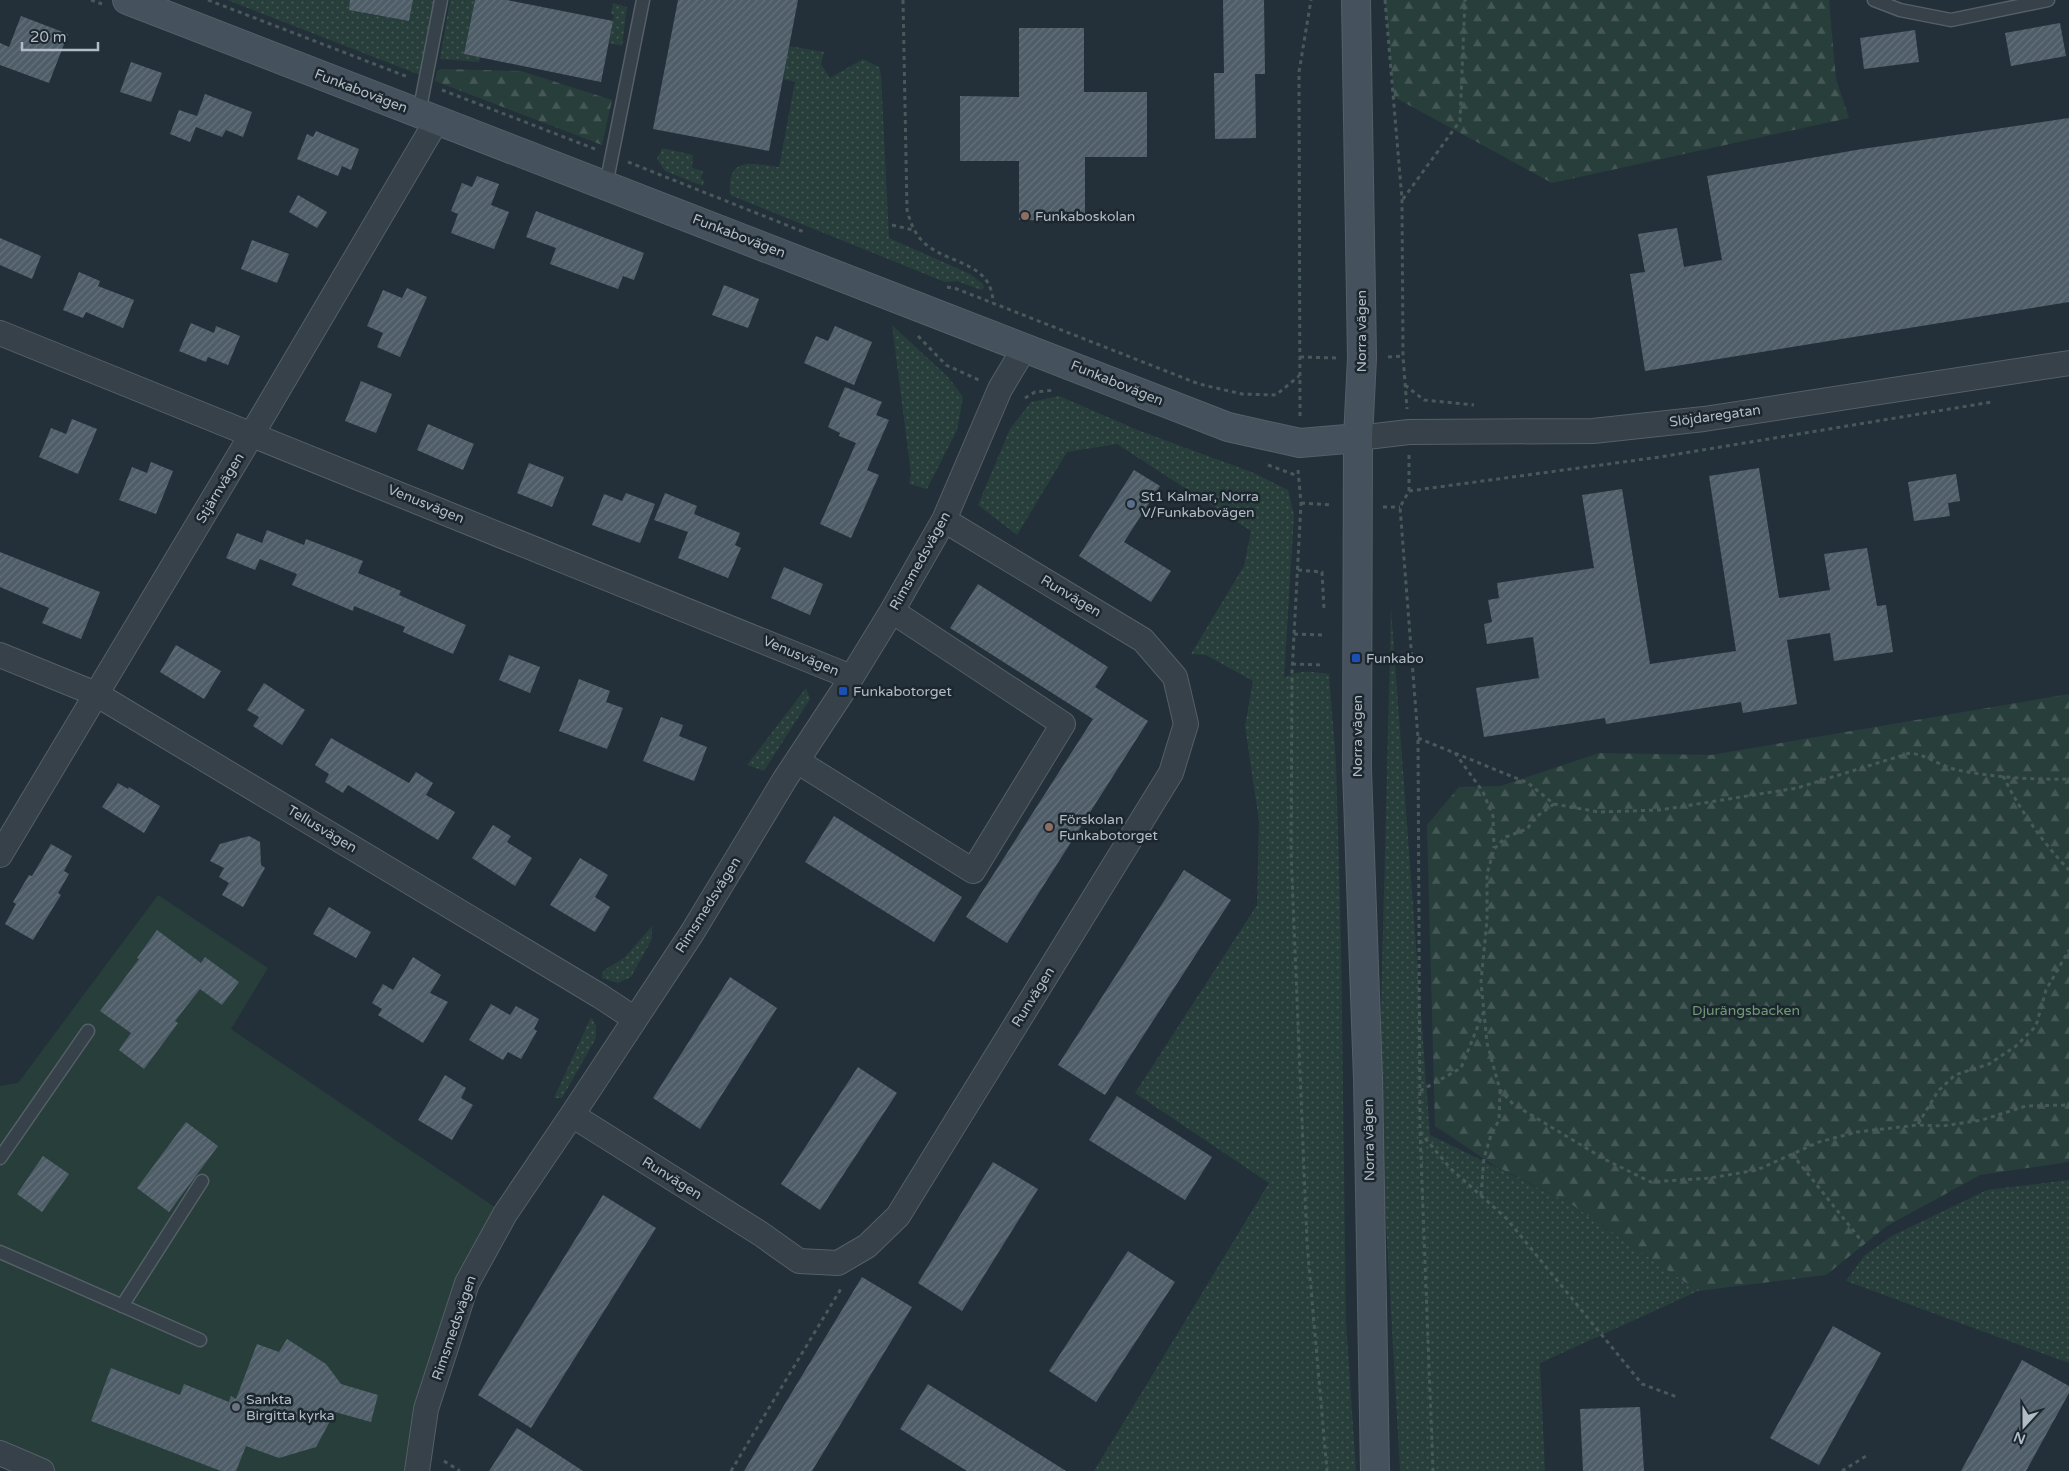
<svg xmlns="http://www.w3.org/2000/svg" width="2069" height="1471" font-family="'Varela Round',sans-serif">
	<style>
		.grass { fill: url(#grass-dots) }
		.forest { fill: url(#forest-firs) }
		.park { fill: #283e3b }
		.building { fill: url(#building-hatch) }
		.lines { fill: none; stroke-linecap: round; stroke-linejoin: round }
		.lane-casing { stroke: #555f67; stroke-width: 15 }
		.street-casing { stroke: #555f67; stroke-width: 26 }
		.secondary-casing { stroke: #555f67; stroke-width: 30 }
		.path { stroke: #475a59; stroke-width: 3; stroke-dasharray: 4 4; stroke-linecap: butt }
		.lane { stroke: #374149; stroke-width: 12 }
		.street { stroke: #374149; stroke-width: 24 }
		.secondary { stroke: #45515c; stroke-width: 28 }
		.education-dot { fill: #8d6e63; stroke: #1c262e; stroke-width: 2 }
		.service-dot { fill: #5c6f8a; stroke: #1c262e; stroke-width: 2 }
		.transit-dot { fill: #1a4fb4; stroke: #1c262e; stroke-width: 2 }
		.worship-dot { fill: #6b7280; stroke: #1c262e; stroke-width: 2 }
		.labels { text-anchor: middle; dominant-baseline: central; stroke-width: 5; stroke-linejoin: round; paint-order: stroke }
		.street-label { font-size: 14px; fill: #b2bcc5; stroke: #1c262e }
		.poi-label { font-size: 14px; fill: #b2bcc5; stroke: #1c262e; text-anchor: start }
		.park-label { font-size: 14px; fill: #719a74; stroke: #1c262e }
	</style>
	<defs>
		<pattern id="grass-dots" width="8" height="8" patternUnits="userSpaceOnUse" patternTransform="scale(1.25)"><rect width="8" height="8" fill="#283e3b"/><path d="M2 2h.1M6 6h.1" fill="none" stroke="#455856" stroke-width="1.8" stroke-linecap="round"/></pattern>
		<pattern id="forest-firs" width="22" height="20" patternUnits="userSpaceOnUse" patternTransform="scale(1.25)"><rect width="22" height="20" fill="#283e3b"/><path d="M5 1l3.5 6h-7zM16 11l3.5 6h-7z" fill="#455856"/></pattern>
		<pattern id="building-hatch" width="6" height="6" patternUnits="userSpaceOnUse" patternTransform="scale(1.25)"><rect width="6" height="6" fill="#4e5d67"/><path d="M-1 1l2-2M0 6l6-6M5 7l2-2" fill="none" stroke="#65727b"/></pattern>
	</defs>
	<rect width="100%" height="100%" fill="#233039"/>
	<path class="grass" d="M 227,0 L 365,0 L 363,13 L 409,21 L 413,0 L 435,0 L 420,75 Z
		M 450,0 L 475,0 L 464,54 L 480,58 L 479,62 L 440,59 Z
		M 613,3 L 627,7 L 622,46 L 609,43 L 614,15 L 611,14 Z
		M 789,46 L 824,52 L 821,64 L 830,78 L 863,59 L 879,67 L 881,75 L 889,238 L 970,274 L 983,284 L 984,288 L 981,290 L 957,281 L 945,282 L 730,195 C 727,155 751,164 779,167 L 795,82 L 783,79 Z
		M 662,148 L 693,155 L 692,168 L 703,171 L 701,178 L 704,181 L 703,186 L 665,171 L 657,159 Z
		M 892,325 L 948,377 L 963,397 L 957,430 L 927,489 L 909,484 L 911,474 Z
		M 1059,396 L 1140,431 L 1254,473 L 1288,490 L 1294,515 L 1284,678 C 1301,669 1311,672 1329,674 L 1336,762 L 1341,943 L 1346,1322 L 1356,1471 L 1094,1471 L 1269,1183 L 1135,1093 L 1257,905 L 1259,821 L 1245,726 L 1253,681 L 1206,655 L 1191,654 L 1244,566 L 1251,531 L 1117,444 L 1067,452 L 1017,535 L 978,505 L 1010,429 L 1031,402 Z
		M 1391,609 L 1430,1135 L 1571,1204 L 1698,1291 L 1540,1363 L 1545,1471 L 1400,1471 L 1379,1096 Z
		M 806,688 L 810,699 L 764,771 L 747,765 Z
		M 652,926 L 652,939 L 631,977 L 618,983 L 602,978 L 603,971 L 625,957 Z
		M 591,1017 L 596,1025 L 596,1038 L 562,1098 L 554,1098 Z
		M 2069,1180 L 2069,1363 L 1846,1281 L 1864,1256 L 1892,1236 L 1987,1190 Z"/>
	<path class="forest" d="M 1385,0 L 1829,0 L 1836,79 L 1849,118 L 1552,183 L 1394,97 Z
		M 441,69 L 521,71 L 612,100 L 602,145 L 435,81 L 437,71 Z
		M 2069,694 L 2069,1162 L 1980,1175 L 1887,1226 L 1826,1275 L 1698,1291 L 1571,1204 L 1495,1166 L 1435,1126 L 1427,825 L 1459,787 L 1501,786 L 1599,753 L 1711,755 Z"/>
	<path class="park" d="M 158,895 L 268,968 L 231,1029 L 505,1214 L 467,1283 L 417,1471 L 42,1471 L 0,1453 L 0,1086 L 18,1083 Z"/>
	<path class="building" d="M 350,0 L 413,0 L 409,21 L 349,10 Z
		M 475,0 L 507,0 L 613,21 L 601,82 L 464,54 Z
		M 678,0 L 798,0 L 769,151 L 653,129 Z
		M 1223,0 L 1264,0 L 1265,74 L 1255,74 L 1256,138 L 1215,139 L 1214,73 L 1224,73 Z
		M 21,16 L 68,34 L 49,83 L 0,65 L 0,43 L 9,47 Z
		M 2060,23 L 2066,56 L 2011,66 L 2005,33 Z
		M 1019,28 L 1084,28 L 1084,92 L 1147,92 L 1147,157 L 1085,157 L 1085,221 L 1019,220 L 1019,161 L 960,161 L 960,96 L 1019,97 Z
		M 1915,30 L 1919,62 L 1864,69 L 1860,38 Z
		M 131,62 L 162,73 L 151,102 L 120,92 Z
		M 205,94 L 252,112 L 243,137 L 226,130 L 222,137 L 196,127 L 190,142 L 170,134 L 179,110 L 197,116 Z
		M 2069,118 L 2069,302 L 1645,371 L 1630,274 L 1645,272 L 1638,234 L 1677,228 L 1684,267 L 1722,260 L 1707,176 L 1862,149 Z
		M 316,131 L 359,149 L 351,170 L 342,166 L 338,176 L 297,159 L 307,134 L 313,137 Z
		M 477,176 L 499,184 L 491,205 L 509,212 L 494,249 L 451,233 L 458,214 L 451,211 L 462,183 L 472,187 Z
		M 298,195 L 327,212 L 317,228 L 289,212 Z
		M 536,211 L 644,253 L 634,280 L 623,276 L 618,289 L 550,264 L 556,248 L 526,237 Z
		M 0,238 L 41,256 L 32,279 L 0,265 Z
		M 252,240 L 289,254 L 277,283 L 241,269 Z
		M 79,272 L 100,281 L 98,286 L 134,300 L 123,328 L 86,312 L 83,318 L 63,310 Z
		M 724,285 L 759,299 L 748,328 L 712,315 Z
		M 407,288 L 427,297 L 400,357 L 377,347 L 383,333 L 367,326 L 383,290 L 402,298 Z
		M 191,323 L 214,333 L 216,326 L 240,336 L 228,365 L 208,357 L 206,362 L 179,351 Z
		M 835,326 L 872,342 L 854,385 L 804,363 L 816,336 L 828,341 Z
		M 361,381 L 392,394 L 376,433 L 345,421 Z
		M 845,387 L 882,402 L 876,415 L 889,420 L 867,470 L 879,475 L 851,538 L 820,524 L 856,443 L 839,436 L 840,433 L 828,427 Z
		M 72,419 L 97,429 L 78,474 L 39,457 L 51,428 L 66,434 Z
		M 428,424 L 474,444 L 463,470 L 417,450 Z
		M 151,462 L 173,471 L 156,514 L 119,500 L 132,467 L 147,473 Z
		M 529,463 L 564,477 L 552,507 L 517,493 Z
		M 1759,468 L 1779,598 L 1830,590 L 1824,554 L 1867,548 L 1877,606 L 1886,605 L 1893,652 L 1834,661 L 1830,633 L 1787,640 L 1797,704 L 1743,713 L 1741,702 L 1606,724 L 1605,718 L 1484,737 L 1476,688 L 1539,678 L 1533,637 L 1487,644 L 1484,624 L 1492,622 L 1488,600 L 1499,598 L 1497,583 L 1594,568 L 1582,495 L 1622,489 L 1650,664 L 1736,651 L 1709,476 Z
		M 1134,470 L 1160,486 L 1124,542 L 1171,571 L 1151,602 L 1079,556 Z
		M 1956,474 L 1960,501 L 1948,503 L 1950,516 L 1914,521 L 1908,482 Z
		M 626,493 L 655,504 L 640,543 L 592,525 L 604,494 L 622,501 Z
		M 665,493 L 697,506 L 694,514 L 740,533 L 735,545 L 741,548 L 728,578 L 678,558 L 688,532 L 654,520 Z
		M 267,530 L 304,545 L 306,539 L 363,561 L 358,573 L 401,591 L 399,595 L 466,625 L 453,654 L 403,632 L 405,627 L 354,606 L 353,611 L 292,585 L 297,574 L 260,559 L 255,570 L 226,558 L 237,533 L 262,543 Z
		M 0,552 L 100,592 L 81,639 L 42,623 L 49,608 L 0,587 Z
		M 784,567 L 823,584 L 810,615 L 771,598 Z
		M 978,584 L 1108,667 L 1095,687 L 1148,721 L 1007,943 L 966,917 L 1093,719 L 950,628 Z
		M 176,645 L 221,671 L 204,699 L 160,672 Z
		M 509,655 L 540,667 L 530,693 L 499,680 Z
		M 579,679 L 610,691 L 606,702 L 623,708 L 607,749 L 559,731 Z
		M 264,683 L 305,710 L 282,745 L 253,726 L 259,717 L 247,710 Z
		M 661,717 L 683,725 L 679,736 L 707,747 L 694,781 L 643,761 Z
		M 331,738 L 409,783 L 416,772 L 433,783 L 426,795 L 455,812 L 438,840 L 348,785 L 343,793 L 325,782 L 329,774 L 315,765 Z
		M 118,783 L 128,789 L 129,787 L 160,806 L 144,833 L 102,807 Z
		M 834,816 L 962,897 L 934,942 L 805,862 Z
		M 493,825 L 511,836 L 507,842 L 532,858 L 515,886 L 472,858 Z
		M 249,836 L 260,842 L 261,865 L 265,868 L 243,907 L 222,895 L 229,883 L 219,877 L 224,868 L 210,861 L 220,844 Z
		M 51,844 L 72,856 L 64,871 L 69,874 L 58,893 L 61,895 L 33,940 L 5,924 L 16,904 L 13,902 L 29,875 L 32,876 Z
		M 580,858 L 608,875 L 595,897 L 610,907 L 595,932 L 550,905 Z
		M 1184,870 L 1231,900 L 1105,1095 L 1058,1065 Z
		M 329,907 L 371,932 L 356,958 L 313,934 Z
		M 157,930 L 201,963 L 205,957 L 239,982 L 222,1005 L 200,989 L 175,1021 L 178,1023 L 144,1069 L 119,1050 L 131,1033 L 100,1011 L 139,959 L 137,958 Z
		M 413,957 L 441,975 L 430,993 L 448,1002 L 423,1043 L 378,1015 L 382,1009 L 372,1003 L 383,984 L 393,990 Z
		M 730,977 L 777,1008 L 700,1129 L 653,1098 Z
		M 491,1004 L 510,1015 L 516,1006 L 539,1019 L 534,1029 L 537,1031 L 521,1059 L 508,1052 L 503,1060 L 469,1040 Z
		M 858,1067 L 897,1093 L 820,1210 L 781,1184 Z
		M 445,1075 L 466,1088 L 461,1098 L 473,1105 L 452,1140 L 418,1120 Z
		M 1117,1096 L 1212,1157 L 1185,1200 L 1089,1140 Z
		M 186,1122 L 218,1146 L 169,1212 L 137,1188 Z
		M 43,1156 L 69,1174 L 42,1212 L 17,1194 Z
		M 993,1162 L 1038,1189 L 962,1311 L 918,1283 Z
		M 603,1195 L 656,1228 L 531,1428 L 478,1395 Z
		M 1128,1251 L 1175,1282 L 1096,1402 L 1049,1371 Z
		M 862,1277 L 912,1307 L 812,1471 L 744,1471 Z
		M 1833,1326 L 1881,1353 L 1819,1465 L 1770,1438 Z
		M 287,1339 L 326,1364 L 341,1384 L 378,1395 L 371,1422 L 335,1412 L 316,1447 L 279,1458 L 246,1446 L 236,1471 L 221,1471 L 91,1421 L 111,1368 L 180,1395 L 184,1384 L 229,1402 L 231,1396 L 236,1399 L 257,1344 L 279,1352 Z
		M 2022,1360 L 2069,1386 L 2069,1393 L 2026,1471 L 1961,1471 Z
		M 928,1384 L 1066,1471 L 967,1471 L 900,1429 Z
		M 1640,1407 L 1644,1471 L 1583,1471 L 1580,1409 Z
		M 517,1428 L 583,1471 L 489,1471 Z"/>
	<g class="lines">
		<defs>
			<path id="lane" d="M 1874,0 L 1900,10 L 1951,20 L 2048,0
				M 419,113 L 441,0
				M 606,185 L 643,0
				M 0,1158 L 88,1031
				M 0,1252 L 200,1340
				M 122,1306 L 202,1181"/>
			<path id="street" d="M 0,333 L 851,677
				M 1358,438 L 1409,432 L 1593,431 L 1704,419 L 2069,363
				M 0,655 L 96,694 L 600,996 L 635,1019
				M 797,761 L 973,871 L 1063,724 L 892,611
				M 0,855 L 252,434 L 437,120
				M 572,1115 L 761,1234 L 799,1261 L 838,1263 L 867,1246 L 898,1216 L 1171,773 L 1186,724 L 1175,677 L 1143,640 L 944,520
				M 0,1453 L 42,1471
				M 417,1471 L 426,1409 L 467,1283 L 505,1214 L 572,1115 L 692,933 L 785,779 L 843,691 L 892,611 L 944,520 L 1000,389 L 1025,347"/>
			<path id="secondary" d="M 127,0 L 1228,427 L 1300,443 L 1358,438
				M 1356,0 L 1362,358 L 1358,438 L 1357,770 L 1368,1079 L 1375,1471"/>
		</defs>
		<use href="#lane" class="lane-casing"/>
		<use href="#street" class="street-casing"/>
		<use href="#secondary" class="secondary-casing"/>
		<path class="path" d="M 91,0 L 102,4
			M 208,0 L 408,77
			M 903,0 L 907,210 C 911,225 916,237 928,246 C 953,265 992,263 993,303
			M 1385,0 L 1402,199 L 1403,356 L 1407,409
			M 442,90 L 595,149
			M 628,162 L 804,232
			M 1403,199 L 1460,121 L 1465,0
			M 892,225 L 913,230
			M 947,287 L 957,289 L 1199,384 L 1242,394 L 1276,395 L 1299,376
			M 918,336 L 946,365 L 979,380
			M 1300,357 L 1337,358
			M 1388,357 L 1403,356
			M 1405,385 L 1424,400 L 1474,405
			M 1025,398 L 1035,392 L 1055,390
			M 1300,416 L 1299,72 L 1311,0
			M 1409,455 L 1409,491 L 1400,507 L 1418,738 L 1420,1131 L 1433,1471
			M 1268,465 L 1298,476
			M 1298,470 L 1301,503 L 1292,673 L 1291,852 L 1307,1243 L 1327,1471
			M 1409,491 L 1660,457 L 1992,402
			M 1301,503 L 1332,505
			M 1383,507 L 1400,507
			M 1298,570 L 1322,572 L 1324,609
			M 1294,634 L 1324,635
			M 1292,664 L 1324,665
			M 1418,738 L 1528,783 L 1554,804 L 1599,812 L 1660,810 L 1797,788 L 1910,753 C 1927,755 1940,766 1957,770 C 1992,777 2033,780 2069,779
			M 1455,753 L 1483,792 L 1493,816 L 1494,848
			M 2003,776 C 2020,810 2042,842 2069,870
			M 1554,804 L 1536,817 L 1527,829 L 1506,837 L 1494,849 L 1487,874 L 1487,920 L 1481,982 L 1487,1043 L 1500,1090 L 1513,1104 L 1606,1160 L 1651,1182 L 1710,1178 L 1757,1170 L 1819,1142 L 1857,1132 L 1918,1125 L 1943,1126 L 1982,1120 L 2026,1106 L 2069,1105
			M 1420,1091 L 1461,1068 L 1484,1011
			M 1918,1124 L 1938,1091 L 1955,1075 L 1989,1064 L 2016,1046 L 2036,1026 L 2046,990 L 2069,950
			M 1420,1132 L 1450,1168 L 1506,1218 L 1642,1384 L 1677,1397
			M 1792,1154 L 1864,1244
			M 1481,1195 L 1484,1158 L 1491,1135 L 1499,1120 L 1500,1090
			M 444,1461 L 460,1471
			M 731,1471 L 842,1287
			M 1842,1471 L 1866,1456"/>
		<use href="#lane" class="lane"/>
		<use href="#street" class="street"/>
		<use href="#secondary" class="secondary"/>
	</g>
	<g class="education-dot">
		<circle cx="1025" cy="216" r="5"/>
		<circle cx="1049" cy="827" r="5"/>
	</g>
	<circle class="service-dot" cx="1131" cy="504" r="5"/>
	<g class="transit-dot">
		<rect x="1351" y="653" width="10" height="10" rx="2.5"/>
		<rect x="838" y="686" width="10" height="10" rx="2.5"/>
	</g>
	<circle class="worship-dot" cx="236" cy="1407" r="5"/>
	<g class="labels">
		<g class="street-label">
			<text transform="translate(361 91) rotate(21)">Funkabovägen</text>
			<text transform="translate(739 236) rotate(21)">Funkabovägen</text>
			<text transform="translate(1361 331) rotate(-90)">Norra vägen</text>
			<text transform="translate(1117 383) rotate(22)">Funkabovägen</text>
			<text transform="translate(1715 416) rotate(-8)">Slöjdaregatan</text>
			<text transform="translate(220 488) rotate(-59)">Stjärnvägen</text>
			<text transform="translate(426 504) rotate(22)">Venusvägen</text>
			<text transform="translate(920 561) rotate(-61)">Rimsmedsvägen</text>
			<text transform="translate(1071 596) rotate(31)">Runvägen</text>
			<text transform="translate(801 656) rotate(23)">Venusvägen</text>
			<text transform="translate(1357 736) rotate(-90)">Norra vägen</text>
			<text transform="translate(322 829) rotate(31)">Tellusvägen</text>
			<text transform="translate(708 905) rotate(-58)">Rimsmedsvägen</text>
			<text transform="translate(1033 997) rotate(-58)">Runvägen</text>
			<text transform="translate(1369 1140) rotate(-91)">Norra vägen</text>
			<text transform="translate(672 1178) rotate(32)">Runvägen</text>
			<text transform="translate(454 1328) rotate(-71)">Rimsmedsvägen</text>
		</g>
		<g class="poi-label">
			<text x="1035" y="216">Funkaboskolan</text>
			<text x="1141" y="496">St1 Kalmar, Norra<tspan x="1141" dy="16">V/Funkabovägen</tspan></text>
			<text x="1366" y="658">Funkabo</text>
			<text x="853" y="691">Funkabotorget</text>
			<text x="1059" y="819">Förskolan<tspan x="1059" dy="16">Funkabotorget</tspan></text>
			<text x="246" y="1399">Sankta<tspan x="246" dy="16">Birgitta kyrka</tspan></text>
		</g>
		<g class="park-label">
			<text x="1746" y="1010">Djurängsbacken</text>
		</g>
	</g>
	<g transform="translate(2024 1426) rotate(201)" stroke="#1c262e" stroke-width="4" paint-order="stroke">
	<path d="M0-4L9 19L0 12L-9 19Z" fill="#b2bcc5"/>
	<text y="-8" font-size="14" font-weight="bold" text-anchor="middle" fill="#b2bcc5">N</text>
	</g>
	<path d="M22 42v8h76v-8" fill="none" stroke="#b2bcc5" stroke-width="2.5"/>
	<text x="30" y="42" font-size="15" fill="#b2bcc5" stroke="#1c262e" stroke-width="4" paint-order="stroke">20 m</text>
</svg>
